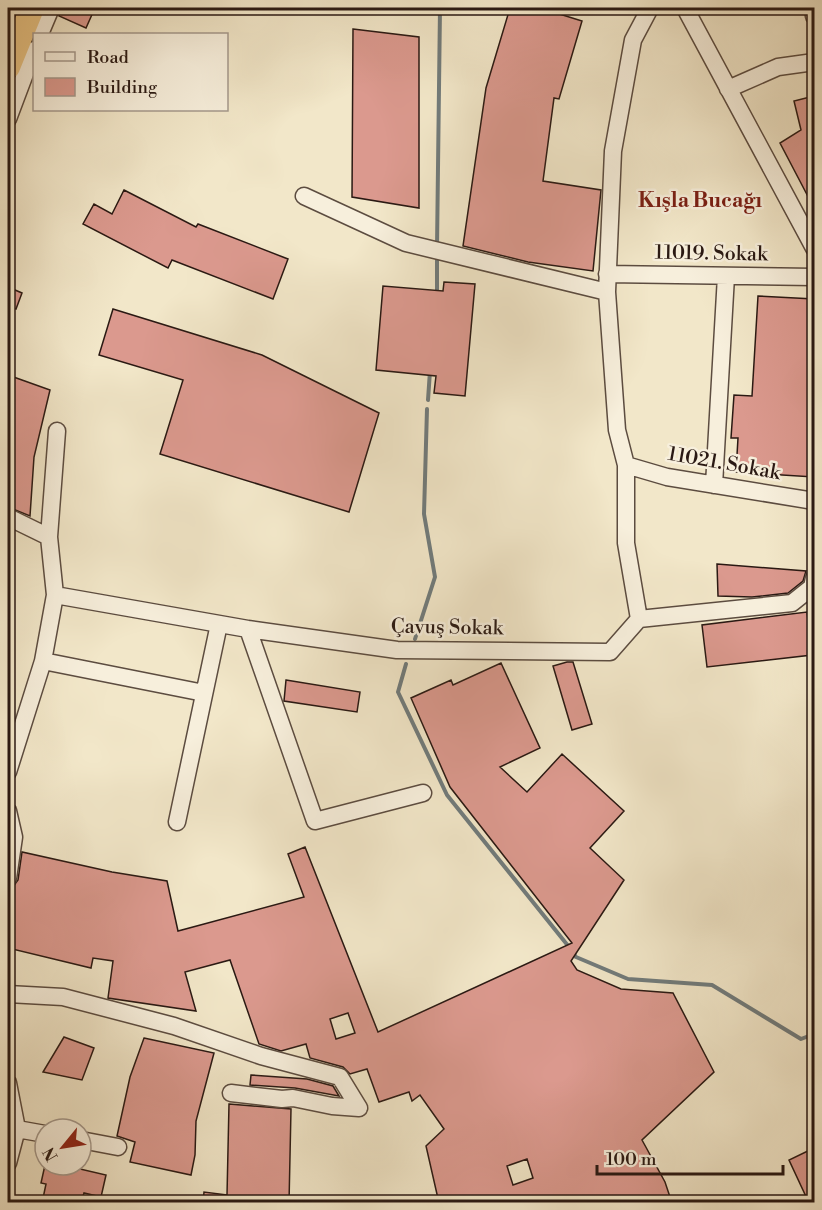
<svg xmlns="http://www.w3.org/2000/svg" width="822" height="1210" font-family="'Libre Bodoni',serif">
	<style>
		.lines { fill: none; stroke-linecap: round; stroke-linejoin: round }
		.stream { stroke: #717b7b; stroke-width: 4 }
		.building { fill: #db998e; stroke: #2a1913; stroke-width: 1.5; fill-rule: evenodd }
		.minor-casing { stroke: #5c4c40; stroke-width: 19 }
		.highway-casing { stroke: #2a1913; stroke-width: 26 }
		.minor { stroke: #f7efdc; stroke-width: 16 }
		.highway { stroke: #e9c484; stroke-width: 24 }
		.labels { text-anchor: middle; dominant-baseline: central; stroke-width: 5; stroke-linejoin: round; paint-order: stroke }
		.street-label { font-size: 20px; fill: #2a1913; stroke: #f7efdc }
		.neighbourhood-label { font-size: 21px; font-weight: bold; fill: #7a1f14; stroke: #f7efdc }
	</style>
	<rect width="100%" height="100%" fill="#f2e7c9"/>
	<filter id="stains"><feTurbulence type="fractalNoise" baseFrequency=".00333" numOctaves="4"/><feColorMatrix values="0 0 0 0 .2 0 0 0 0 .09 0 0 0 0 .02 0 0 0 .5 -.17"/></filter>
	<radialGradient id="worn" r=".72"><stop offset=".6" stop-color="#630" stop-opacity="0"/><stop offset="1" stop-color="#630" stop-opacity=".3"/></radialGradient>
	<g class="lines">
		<path class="stream" d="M 437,247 L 440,8
			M 437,295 L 437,254
			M 428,400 L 430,371
			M 415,639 L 435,577 L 424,514 L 427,409
			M 406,664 L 398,692 L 447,795 L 569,947
			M 573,953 L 576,957 L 628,979 L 712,985 L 801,1039 L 814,1034"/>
	</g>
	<path class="building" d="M 63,8 L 87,8 L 94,10 L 86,28 L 59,16 Z
		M 510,8 L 555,8 L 553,12 L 582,21 L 559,99 L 554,98 L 543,181 L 601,190 L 593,271 L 528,262 L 463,246 L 486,88 Z
		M 353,29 L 419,37 L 419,208 L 352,197 Z
		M 814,96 L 814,208 L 780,143 L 801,130 L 794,101 Z
		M 124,190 L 196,227 L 198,224 L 288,259 L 273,299 L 172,260 L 168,268 L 83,224 L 94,204 L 112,214 Z
		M 444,282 L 475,284 L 465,396 L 434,393 L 436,376 L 376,370 L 383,286 L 443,291 Z
		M 8,287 L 22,293 L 16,309 L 8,306 Z
		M 758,296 L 814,299 L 814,477 L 736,472 L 738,438 L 731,438 L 734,395 L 752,396 Z
		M 113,309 L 262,355 L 379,413 L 349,512 L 160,454 L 183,380 L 99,355 Z
		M 8,375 L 50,390 L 34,457 L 30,516 L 8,507 Z
		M 717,564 L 806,571 L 803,581 L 788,593 L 752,597 L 718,596 Z
		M 807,612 L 812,655 L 707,667 L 702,625 Z
		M 567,662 L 573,662 L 592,724 L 572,730 L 553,666 Z
		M 501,663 L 540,748 L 500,767 L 527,792 L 562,754 L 624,811 L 590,848 L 624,880 L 571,961 L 577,970 L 621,989 L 673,993 L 714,1072 L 642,1140 L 665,1182 L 672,1203 L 439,1203 L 426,1146 L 444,1129 L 420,1095 L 412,1101 L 409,1092 L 379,1102 L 367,1069 L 350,1074 L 343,1067 L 310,1058 L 306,1044 L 281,1051 L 259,1044 L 230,960 L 185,972 L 196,1011 L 108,998 L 113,961 L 93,958 L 91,968 L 8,948 L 8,906 L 12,888 L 18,880 L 22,852 L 112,872 L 167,881 L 178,931 L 304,897 L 288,854 L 305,847 L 378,1032 L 572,943 L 450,787 L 411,698 L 451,680 L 453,685 ZM 348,1013 L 355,1033 L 336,1039 L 330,1019 ZM 527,1159 L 533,1178 L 513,1185 L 507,1166 Z
		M 286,680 L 360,692 L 357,712 L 284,701 Z
		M 64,1037 L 94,1048 L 82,1080 L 43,1072 Z
		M 144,1038 L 214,1053 L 196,1121 L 195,1155 L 191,1175 L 130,1162 L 135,1142 L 117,1136 L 130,1077 Z
		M 251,1075 L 307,1079 L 333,1086 L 339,1096 L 295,1088 L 250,1085 Z
		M 229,1104 L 291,1109 L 289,1203 L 203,1203 L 204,1192 L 227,1195 Z
		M 814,1148 L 814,1203 L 809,1203 L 789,1160 Z
		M 45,1165 L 63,1165 L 106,1175 L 101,1197 L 84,1193 L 81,1203 L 42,1203 L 46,1184 L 41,1183 Z"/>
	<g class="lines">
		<defs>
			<path id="minor" d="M 685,8 L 814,248
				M 813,8 L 814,16
				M 40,34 L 51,8
				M 728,89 L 778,67 L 814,62
				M 8,119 L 34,50
				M 304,196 L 406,243 L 607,292
				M 607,274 L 814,277
				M 626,465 L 667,477 L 814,501
				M 714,485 L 726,276
				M 8,517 L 49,537
				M 55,595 L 248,629 L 397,650 L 610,652 L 639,619 L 792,603 L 812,587 L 814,578
				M 639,619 L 626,543 L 626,465 L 617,430 L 607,292 L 613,151 L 633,40 L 650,8
				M 248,629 L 315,821 L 423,793
				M 43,661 L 204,693
				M 8,772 L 43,661 L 55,595 L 49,537 L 57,431
				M 8,811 L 14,837 L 8,878
				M 177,822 L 219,624
				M 8,994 L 63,997 L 174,1026 L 261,1056 L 340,1077 L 359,1108
				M 8,1083 L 17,1129 L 8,1163
				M 231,1093 L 282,1099 L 293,1098 L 332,1106 L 359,1108
				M 17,1129 L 45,1134
				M 81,1140 L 118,1147"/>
			<path id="highway" d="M 8,67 L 32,8"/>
		</defs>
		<use href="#minor" class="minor-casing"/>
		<use href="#highway" class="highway-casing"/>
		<use href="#minor" class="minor"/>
		<use href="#highway" class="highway"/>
	</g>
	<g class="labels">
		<g class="street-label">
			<text transform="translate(711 254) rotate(1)">11019. Sokak</text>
			<text transform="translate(724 464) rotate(10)">11021. Sokak</text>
			<text transform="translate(447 628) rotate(1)">Çavuş Sokak</text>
		</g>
		<g class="neighbourhood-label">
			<text x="700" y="201">Kışla Bucağı</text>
		</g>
	</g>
	<rect width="822" height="1210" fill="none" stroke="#f2e7c9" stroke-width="30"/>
	<rect x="9" y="9" width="804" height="1192" fill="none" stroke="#2a1913" stroke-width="3"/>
	<rect x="15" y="15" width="792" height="1180" fill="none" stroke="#2a1913" stroke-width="1.5"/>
	<rect x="33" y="33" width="195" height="78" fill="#f7efdc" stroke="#a5998c" stroke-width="1.5"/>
	<rect x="45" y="52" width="30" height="9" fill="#f7efdc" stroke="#a5998c" stroke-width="1.5"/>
	<text x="87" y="63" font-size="18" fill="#2a1913">Road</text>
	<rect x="45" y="78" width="30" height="18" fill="#db998e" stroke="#a5998c" stroke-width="1.5"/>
	<text x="87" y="93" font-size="18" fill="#2a1913">Building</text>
	<g transform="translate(63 1147) rotate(240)"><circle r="28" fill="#f7efdc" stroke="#a5998c" stroke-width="1.5"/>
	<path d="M0-4.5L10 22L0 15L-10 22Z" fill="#8f2418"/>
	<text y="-9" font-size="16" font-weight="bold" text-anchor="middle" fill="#2a1913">N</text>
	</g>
	<path d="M597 1165v9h186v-9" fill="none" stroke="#2a1913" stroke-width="3"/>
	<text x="606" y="1165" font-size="18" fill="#2a1913" stroke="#f7efdc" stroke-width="4.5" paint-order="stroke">100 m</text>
	<rect width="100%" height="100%" filter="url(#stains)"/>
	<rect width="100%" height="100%" fill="url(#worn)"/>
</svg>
